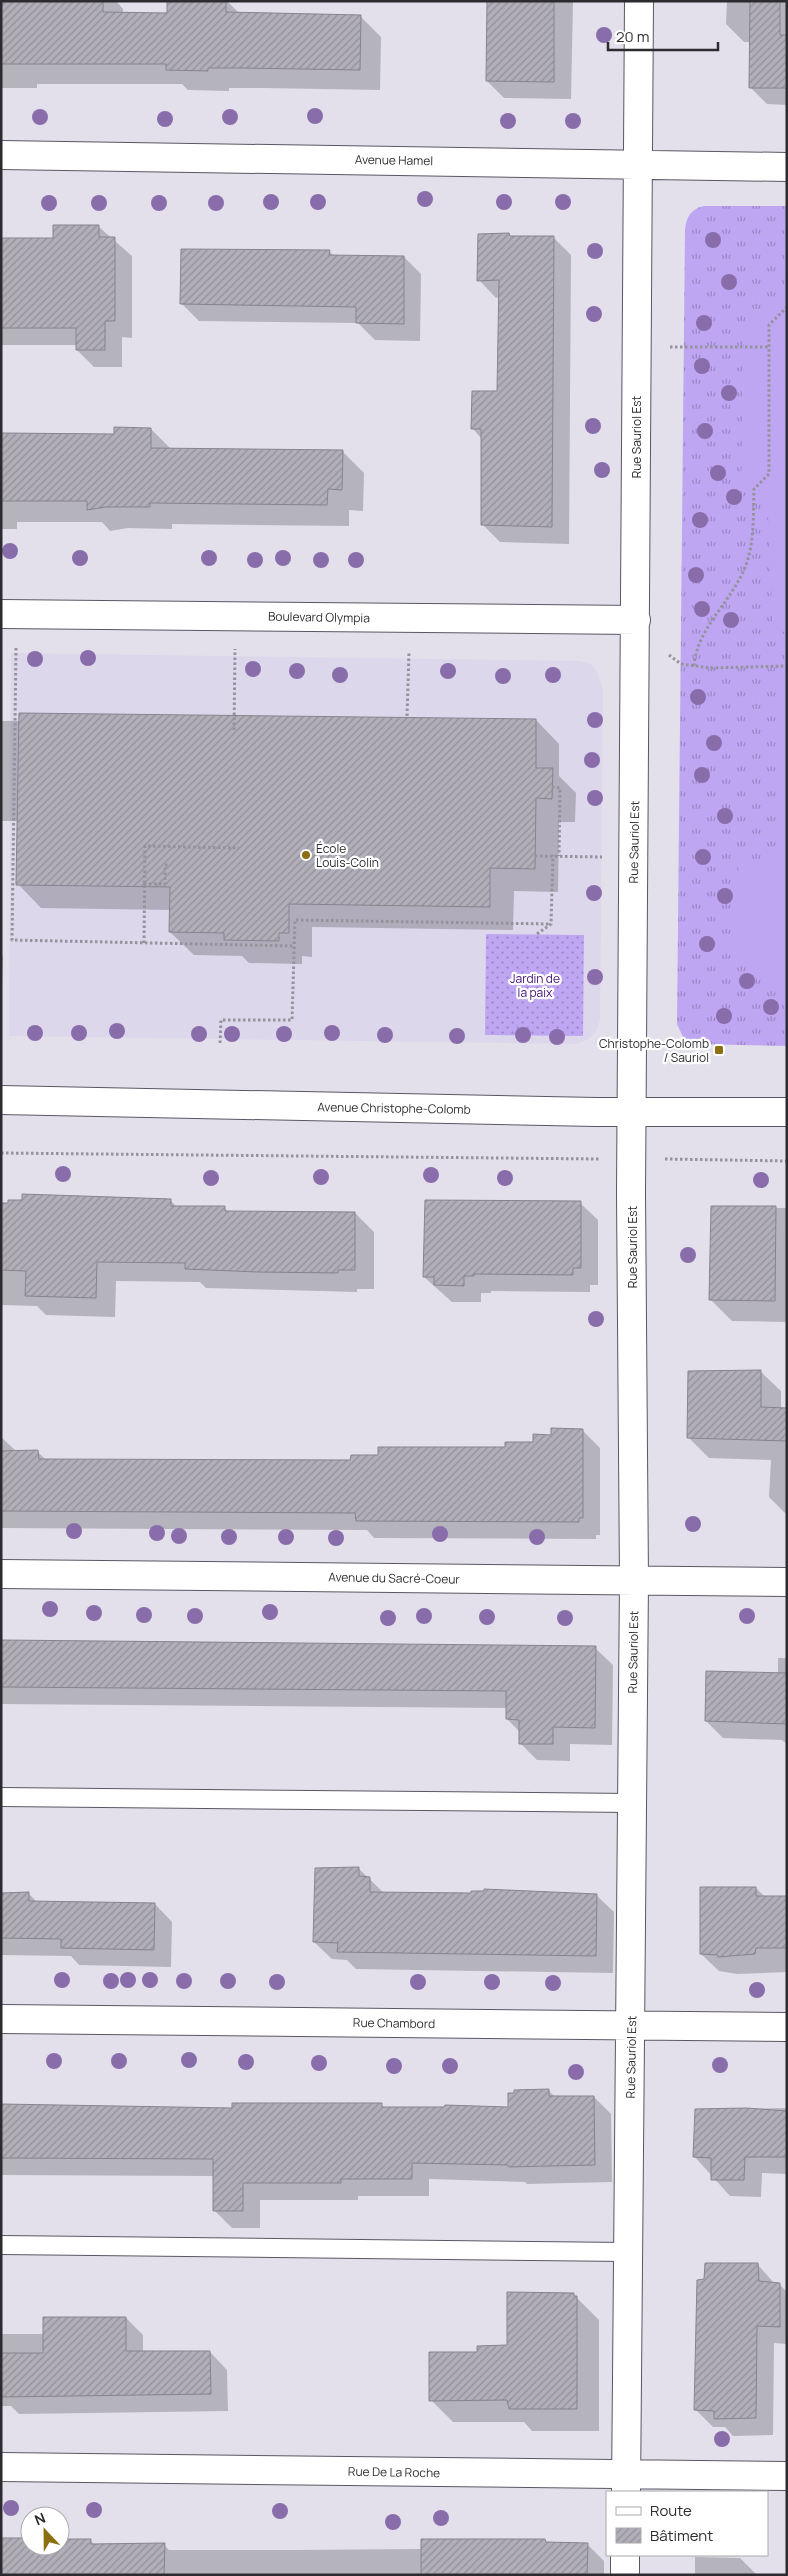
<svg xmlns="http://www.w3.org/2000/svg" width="788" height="2576" font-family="Manrope,sans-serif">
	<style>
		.built { fill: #dcd7eb }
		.grass { fill: url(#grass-tufts) }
		.garden { fill: url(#garden-dots) }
		.pitch { fill: #bea6f3 }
		.shadow { fill: #0003 }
		.building { fill: url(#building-hatch); stroke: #87848f }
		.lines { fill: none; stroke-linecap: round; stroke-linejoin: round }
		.service-casing { stroke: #5a5762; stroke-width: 20 }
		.minor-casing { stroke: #5a5762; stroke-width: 30 }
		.secondary-casing { stroke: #5a5762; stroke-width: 30 }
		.path { stroke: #94929b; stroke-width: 3; stroke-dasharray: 2.5 2.5; stroke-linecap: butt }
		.service { stroke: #fff; stroke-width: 18 }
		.minor { stroke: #fff; stroke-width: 28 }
		.secondary { stroke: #fff; stroke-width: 28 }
		.tree { fill: #896dab }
		.poi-dot { fill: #8d6f12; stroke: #fff; stroke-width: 2 }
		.labels { text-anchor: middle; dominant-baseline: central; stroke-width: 4.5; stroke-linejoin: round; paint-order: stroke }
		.street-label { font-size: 12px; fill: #2c2b2f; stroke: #fff }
		.poi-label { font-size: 12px; fill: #2c2b2f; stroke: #fff; text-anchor: start }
		.park-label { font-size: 12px; fill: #400f75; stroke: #fff }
	</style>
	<defs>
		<pattern id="grass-tufts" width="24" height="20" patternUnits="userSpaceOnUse" patternTransform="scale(1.25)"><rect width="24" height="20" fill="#bea6f3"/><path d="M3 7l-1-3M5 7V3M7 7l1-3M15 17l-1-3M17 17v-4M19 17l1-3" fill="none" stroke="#9b87c5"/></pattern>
		<pattern id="garden-dots" width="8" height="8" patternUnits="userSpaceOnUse" patternTransform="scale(1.25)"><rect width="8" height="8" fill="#bea6f3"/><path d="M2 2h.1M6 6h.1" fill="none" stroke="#9b87c5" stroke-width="1.8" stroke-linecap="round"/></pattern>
		<pattern id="building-hatch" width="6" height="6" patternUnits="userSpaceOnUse" patternTransform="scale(1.25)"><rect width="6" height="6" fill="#b2afba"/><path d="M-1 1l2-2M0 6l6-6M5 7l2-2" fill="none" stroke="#918f98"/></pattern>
	</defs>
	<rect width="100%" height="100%" fill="#e3e0ec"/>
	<path class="built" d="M 11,653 L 579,661 L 591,664 L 597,672 L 603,690 L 600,1020 L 596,1032 L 589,1039 L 576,1044 L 9,1036 Z"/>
	<path class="grass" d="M 704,206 L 787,206 L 787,1046 L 694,1044 L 683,1037 L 677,1024 L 685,230 C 686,217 691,209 704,206 Z"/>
	<path class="garden" d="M 486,934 L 584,935 L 583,1036 L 485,1035 Z"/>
	<path class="pitch" d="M 787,288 L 787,632 L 773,631 L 767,491 L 741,490 L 744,332 Z
		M 787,666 L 787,1001 L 734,944 L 739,859 L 778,861 L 779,667 Z"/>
	<path class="shadow" d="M 1,1 L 116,1 L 123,9 L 123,14 L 168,14 L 168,1 L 227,1 L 240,14 L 360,16 L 381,37 L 380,90 L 264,88 L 229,88 L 229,91 L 188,90 L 182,84 L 37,84 L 37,88 L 1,88 Z
		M 487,1 L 573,1 L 571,99 L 504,98 L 487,81 Z
		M 727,1 L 787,1 L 787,105 L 767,104 L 750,87 L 751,42 L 744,42 L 726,24 Z
		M 99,227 L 132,256 L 132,338 L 122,337 L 122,367 L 94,367 L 77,350 L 77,345 L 1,345 L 1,239 L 54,240 Z
		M 479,235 L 553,237 L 571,255 L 569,544 L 500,542 L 483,525 L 482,439 L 473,429 L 498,392 L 500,297 L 496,298 L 479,280 Z
		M 329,251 L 334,256 L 404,257 L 421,274 L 420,341 L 375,340 L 358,323 L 199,321 L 181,303 Z
		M 151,429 L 171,449 L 342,451 L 364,473 L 363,511 L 349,510 L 349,526 L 172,524 L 172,529 L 128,528 L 110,531 L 102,522 L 17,522 L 17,529 L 1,529 L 1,435 L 115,435 Z
		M 536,720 L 559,744 L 559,776 L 576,793 L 575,822 L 559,822 L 558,892 L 514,891 L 513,930 L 312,927 L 312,957 L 302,956 L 302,964 L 249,963 L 242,956 L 194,955 L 170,932 L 171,910 L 41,908 L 18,884 L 19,821 L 1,821 L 1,721 Z
		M 1,954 L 3,956 L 1,1021 Z
		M 170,1200 L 177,1207 L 224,1207 L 229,1213 L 355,1213 L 374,1232 L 374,1289 L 357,1289 L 357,1292 L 206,1288 L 200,1282 L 116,1281 L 115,1317 L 46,1315 L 37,1306 L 1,1305 L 1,1204 Z
		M 580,1203 L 598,1220 L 598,1285 L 590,1285 L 590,1292 L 491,1291 L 491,1293 L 481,1293 L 481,1302 L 452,1302 L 424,1277 Z
		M 712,1207 L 787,1208 L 787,1322 L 732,1321 L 711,1300 Z
		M 760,1371 L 781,1391 L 781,1409 L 787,1409 L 787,1515 L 769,1497 L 771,1460 L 709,1458 L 689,1438 Z
		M 583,1431 L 600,1448 L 600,1535 L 596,1535 L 596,1539 L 374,1538 L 367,1530 L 1,1528 L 1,1437 L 17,1452 L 38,1452 L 46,1460 L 351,1461 L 379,1456 L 506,1449 L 534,1444 L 552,1436 Z
		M 1,1641 L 595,1648 L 613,1665 L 612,1745 L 570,1744 L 570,1761 L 537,1760 L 520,1743 L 520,1732 L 507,1719 L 507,1708 L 1,1704 Z
		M 778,1658 L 787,1658 L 787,1744 L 782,1740 L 723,1738 L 706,1721 L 778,1674 Z
		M 358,1868 L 385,1894 L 596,1895 L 614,1912 L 613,1973 L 356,1969 L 347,1960 L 332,1959 L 314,1942 Z
		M 756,1888 L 766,1898 L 787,1898 L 787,1972 L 737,1974 L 719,1971 L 701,1954 Z
		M 1,1894 L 29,1894 L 37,1902 L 155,1904 L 172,1922 L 171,1967 L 79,1965 L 71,1956 L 1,1955 Z
		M 549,2091 L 555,2097 L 594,2097 L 611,2114 L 612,2182 L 527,2184 L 525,2182 L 429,2179 L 429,2196 L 358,2196 L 358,2200 L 260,2200 L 260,2228 L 232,2228 L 214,2210 L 214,2176 L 1,2175 L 1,2105 L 233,2109 L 381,2104 L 386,2109 L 509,2108 Z
		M 787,2108 L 787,2174 L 762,2173 L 761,2197 L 730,2196 L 694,2156 L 696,2110 Z
		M 757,2264 L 775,2284 L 779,2284 L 787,2292 L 787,2344 L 774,2343 L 773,2435 L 733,2436 L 725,2427 L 713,2427 L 696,2410 Z
		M 573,2294 L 599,2320 L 599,2431 L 532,2431 L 524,2422 L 453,2422 L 431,2400 L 478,2353 L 509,2347 Z
		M 126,2318 L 143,2335 L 143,2352 L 210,2352 L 227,2370 L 228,2411 L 19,2414 L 11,2406 L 1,2406 L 1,2334 L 44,2334 Z
		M 30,2538 L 30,2546 L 60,2546 L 60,2539 L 90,2541 L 95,2545 L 164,2545 L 169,2550 L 293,2550 L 422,2549 L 545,2541 L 548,2544 L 587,2544 L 604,2561 L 604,2575 L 1,2575 Z
		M 695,2557 L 740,2558 L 757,2575 L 695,2575 Z"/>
	<path class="building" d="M 1,1 L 103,1 L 103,12 L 167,13 L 167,1 L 226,1 L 226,12 L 361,15 L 360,70 L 242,68 L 208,68 L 208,71 L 166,70 L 166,64 L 1,64 Z
		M 487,1 L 554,1 L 554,82 L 486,81 Z
		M 750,1 L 780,1 L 780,35 L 787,35 L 787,88 L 749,88 Z
		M 53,225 L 99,225 L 99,237 L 115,237 L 115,321 L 105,321 L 105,350 L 76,350 L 76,328 L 1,328 L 1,238 L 53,238 Z
		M 509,233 L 510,236 L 554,236 L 552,527 L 481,525 L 481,429 L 471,429 L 472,391 L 497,391 L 499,280 L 477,281 L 478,234 Z
		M 181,249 L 330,250 L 329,255 L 404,256 L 404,324 L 356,323 L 356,307 L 180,304 Z
		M 114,427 L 151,428 L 151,448 L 343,450 L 342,490 L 328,489 L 327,505 L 150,503 L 150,507 L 106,507 L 87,510 L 87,501 L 1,501 L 1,433 L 114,434 Z
		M 19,713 L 536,719 L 536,768 L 553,768 L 552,799 L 536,798 L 535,869 L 490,868 L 490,907 L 289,904 L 289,933 L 279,933 L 279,941 L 224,940 L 224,933 L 169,932 L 170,887 L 16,885 Z
		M 22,1194 L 171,1199 L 171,1206 L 225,1206 L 225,1211 L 355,1212 L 355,1270 L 338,1270 L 338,1273 L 258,1272 L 185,1269 L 185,1263 L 97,1262 L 96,1298 L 25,1296 L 26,1271 L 1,1270 L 1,1203 L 8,1203 L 8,1200 L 22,1200 Z
		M 425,1200 L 581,1201 L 581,1268 L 573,1268 L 573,1275 L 474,1274 L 474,1276 L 464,1276 L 464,1286 L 434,1285 L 434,1277 L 423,1277 Z
		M 711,1206 L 776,1206 L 775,1301 L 709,1300 Z
		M 761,1370 L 761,1407 L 787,1408 L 787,1441 L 687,1438 L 688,1371 Z
		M 551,1428 L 583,1429 L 583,1518 L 579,1518 L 579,1522 L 356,1521 L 355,1513 L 1,1511 L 1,1451 L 38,1450 L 39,1459 L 350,1460 L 351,1455 L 378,1455 L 378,1447 L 505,1447 L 505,1442 L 533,1442 L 533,1434 L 551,1435 Z
		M 1,1640 L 596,1646 L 595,1728 L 553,1727 L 553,1744 L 519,1744 L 519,1720 L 506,1719 L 506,1691 L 1,1687 Z
		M 706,1671 L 787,1673 L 787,1724 L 705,1721 Z
		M 359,1867 L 359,1876 L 370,1877 L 370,1892 L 471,1893 L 471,1891 L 484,1891 L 484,1889 L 597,1894 L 596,1956 L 337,1952 L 338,1943 L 313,1942 L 315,1868 Z
		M 700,1887 L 756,1887 L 756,1896 L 787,1896 L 787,1948 L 756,1948 L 755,1954 L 718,1957 L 718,1955 L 700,1954 Z
		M 29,1892 L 29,1901 L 155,1903 L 154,1950 L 61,1948 L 61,1939 L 1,1938 L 1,1893 Z
		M 549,2089 L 549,2096 L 594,2096 L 595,2165 L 509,2167 L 508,2165 L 412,2163 L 412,2179 L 341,2179 L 341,2183 L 243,2183 L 243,2211 L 213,2211 L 213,2159 L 1,2158 L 1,2104 L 232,2108 L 232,2103 L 382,2103 L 382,2107 L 444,2107 L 445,2105 L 508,2107 L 508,2093 L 514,2093 L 514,2090 Z
		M 746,2108 L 787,2111 L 787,2157 L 745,2157 L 744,2180 L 711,2180 L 711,2158 L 693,2157 L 695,2109 Z
		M 705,2263 L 758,2263 L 759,2281 L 780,2283 L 780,2327 L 757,2326 L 756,2418 L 714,2419 L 714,2411 L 694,2410 L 697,2280 L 704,2279 Z
		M 507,2292 L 574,2293 L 574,2296 L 577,2296 L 577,2409 L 509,2409 L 507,2400 L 429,2401 L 429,2352 L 477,2352 L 477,2346 L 507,2345 Z
		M 43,2317 L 126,2317 L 126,2351 L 210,2351 L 211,2394 L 1,2397 L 1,2353 L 43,2353 Z
		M 1,2538 L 30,2538 L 30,2546 L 60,2546 L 60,2539 L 91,2539 L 91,2544 L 165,2543 L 164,2575 L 1,2575 Z
		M 421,2539 L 545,2539 L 546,2542 L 588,2543 L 587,2575 L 421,2575 Z"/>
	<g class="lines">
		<defs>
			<path id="service" d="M 1,1797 L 631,1803
				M 1,2245 L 627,2252"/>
			<path id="minor" d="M 1,155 L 787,167
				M 1,614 L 636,620
				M 1,1574 L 787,1582
				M 1,2019 L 787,2027
				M 1,2467 L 787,2476
				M 626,2492 L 634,1580 L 631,1194 L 639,1
				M 625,2575 L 625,2555"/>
			<path id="secondary" d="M 1,1100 L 596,1112 L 787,1112"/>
		</defs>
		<use href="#service" class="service-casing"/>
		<use href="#minor" class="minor-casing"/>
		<use href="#secondary" class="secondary-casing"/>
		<path class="path" d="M 670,347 L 770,347
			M 16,648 L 12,940 L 294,946
			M 669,655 L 681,664 L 711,668 L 787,666
			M 694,666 C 697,629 728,605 743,572 C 755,546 753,518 754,489 L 769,474 L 769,325 L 787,307
			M 407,716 L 409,652
			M 234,730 L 235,649
			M 552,787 L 560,788 L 559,856
			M 535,856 L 602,857
			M 144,884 L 165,884 L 165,865 L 170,865
			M 537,934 L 551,924 L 553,855
			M 144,943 L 145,846 L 239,848
			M 220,1043 L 221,1020 L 292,1020 L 295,920 L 551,924
			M 1,1153 L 599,1159
			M 665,1159 L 787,1161"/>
		<use href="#service" class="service"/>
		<use href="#minor" class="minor"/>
		<use href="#secondary" class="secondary"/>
	</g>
	<g class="tree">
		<circle cx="604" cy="35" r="8"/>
		<circle cx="315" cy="116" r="8"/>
		<circle cx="40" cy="117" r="8"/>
		<circle cx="230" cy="117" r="8"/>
		<circle cx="165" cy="119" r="8"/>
		<circle cx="508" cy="121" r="8"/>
		<circle cx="573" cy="121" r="8"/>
		<circle cx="425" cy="199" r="8"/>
		<circle cx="271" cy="202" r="8"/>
		<circle cx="318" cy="202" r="8"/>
		<circle cx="504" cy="202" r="8"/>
		<circle cx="563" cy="202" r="8"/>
		<circle cx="49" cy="203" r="8"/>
		<circle cx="99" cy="203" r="8"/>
		<circle cx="159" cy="203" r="8"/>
		<circle cx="216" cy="203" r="8"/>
		<circle cx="713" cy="240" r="8"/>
		<circle cx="595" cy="251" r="8"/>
		<circle cx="729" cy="282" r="8"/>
		<circle cx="594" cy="314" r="8"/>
		<circle cx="704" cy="323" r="8"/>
		<circle cx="702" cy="366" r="8"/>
		<circle cx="729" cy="393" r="8"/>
		<circle cx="593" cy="426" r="8"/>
		<circle cx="705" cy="431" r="8"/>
		<circle cx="602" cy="470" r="8"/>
		<circle cx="718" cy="473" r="8"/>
		<circle cx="734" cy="497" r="8"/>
		<circle cx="700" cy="520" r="8"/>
		<circle cx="10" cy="551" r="8"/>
		<circle cx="80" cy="558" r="8"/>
		<circle cx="209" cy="558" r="8"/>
		<circle cx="283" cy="558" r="8"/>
		<circle cx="255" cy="560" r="8"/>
		<circle cx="321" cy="560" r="8"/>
		<circle cx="356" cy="560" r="8"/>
		<circle cx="696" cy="575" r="8"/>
		<circle cx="702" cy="609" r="8"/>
		<circle cx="731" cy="620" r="8"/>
		<circle cx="88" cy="658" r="8"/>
		<circle cx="35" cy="659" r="8"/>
		<circle cx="253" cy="669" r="8"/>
		<circle cx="297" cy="671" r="8"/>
		<circle cx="448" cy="671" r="8"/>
		<circle cx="340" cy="675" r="8"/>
		<circle cx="553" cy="675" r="8"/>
		<circle cx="503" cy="676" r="8"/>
		<circle cx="698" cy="697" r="8"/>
		<circle cx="595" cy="720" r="8"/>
		<circle cx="714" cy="743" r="8"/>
		<circle cx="592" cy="760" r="8"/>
		<circle cx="702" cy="775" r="8"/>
		<circle cx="595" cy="798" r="8"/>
		<circle cx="725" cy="816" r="8"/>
		<circle cx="703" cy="857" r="8"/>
		<circle cx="594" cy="893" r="8"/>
		<circle cx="725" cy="896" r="8"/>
		<circle cx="707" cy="944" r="8"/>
		<circle cx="595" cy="977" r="8"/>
		<circle cx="747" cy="981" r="8"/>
		<circle cx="771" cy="1007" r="8"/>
		<circle cx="724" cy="1016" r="8"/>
		<circle cx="117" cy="1031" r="8"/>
		<circle cx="35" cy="1033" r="8"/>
		<circle cx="79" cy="1033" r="8"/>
		<circle cx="332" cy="1033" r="8"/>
		<circle cx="199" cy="1034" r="8"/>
		<circle cx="232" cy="1034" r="8"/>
		<circle cx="284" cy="1034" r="8"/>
		<circle cx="385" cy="1035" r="8"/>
		<circle cx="523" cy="1035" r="8"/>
		<circle cx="457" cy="1036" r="8"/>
		<circle cx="557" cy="1037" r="8"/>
		<circle cx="63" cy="1174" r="8"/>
		<circle cx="431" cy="1175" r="8"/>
		<circle cx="321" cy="1177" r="8"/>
		<circle cx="211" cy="1178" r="8"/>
		<circle cx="505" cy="1178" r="8"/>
		<circle cx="761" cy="1180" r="8"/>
		<circle cx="688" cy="1255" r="8"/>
		<circle cx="596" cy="1319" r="8"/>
		<circle cx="693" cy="1524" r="8"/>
		<circle cx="74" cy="1531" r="8"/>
		<circle cx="157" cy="1533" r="8"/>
		<circle cx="440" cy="1534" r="8"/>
		<circle cx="179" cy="1536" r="8"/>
		<circle cx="229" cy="1537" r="8"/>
		<circle cx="286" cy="1537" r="8"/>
		<circle cx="537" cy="1537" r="8"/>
		<circle cx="336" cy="1538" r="8"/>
		<circle cx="50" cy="1609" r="8"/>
		<circle cx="270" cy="1612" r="8"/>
		<circle cx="94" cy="1613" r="8"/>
		<circle cx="144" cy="1615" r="8"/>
		<circle cx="195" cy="1616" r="8"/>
		<circle cx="424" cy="1616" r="8"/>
		<circle cx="747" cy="1616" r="8"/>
		<circle cx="487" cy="1617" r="8"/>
		<circle cx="388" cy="1618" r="8"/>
		<circle cx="565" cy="1618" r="8"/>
		<circle cx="62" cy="1980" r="8"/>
		<circle cx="128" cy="1980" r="8"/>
		<circle cx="150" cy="1980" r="8"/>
		<circle cx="111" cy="1981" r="8"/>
		<circle cx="184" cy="1981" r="8"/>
		<circle cx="228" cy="1981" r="8"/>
		<circle cx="277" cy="1982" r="8"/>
		<circle cx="418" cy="1982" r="8"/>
		<circle cx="492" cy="1982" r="8"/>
		<circle cx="553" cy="1983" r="8"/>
		<circle cx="757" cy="1990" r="8"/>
		<circle cx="189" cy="2060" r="8"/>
		<circle cx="54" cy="2061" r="8"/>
		<circle cx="119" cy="2061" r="8"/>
		<circle cx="246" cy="2062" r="8"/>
		<circle cx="319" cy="2063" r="8"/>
		<circle cx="720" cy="2065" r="8"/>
		<circle cx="394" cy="2066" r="8"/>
		<circle cx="450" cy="2066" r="8"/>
		<circle cx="576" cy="2072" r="8"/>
		<circle cx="722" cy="2439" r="8"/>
		<circle cx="11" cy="2508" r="8"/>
		<circle cx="94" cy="2510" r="8"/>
		<circle cx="280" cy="2511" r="8"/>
		<circle cx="441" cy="2518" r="8"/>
		<circle cx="393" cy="2522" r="8"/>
	</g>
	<g class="poi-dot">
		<circle cx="306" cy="855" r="5"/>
		<rect x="714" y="1045" width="10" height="10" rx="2.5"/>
	</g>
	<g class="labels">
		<g class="street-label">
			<text transform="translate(394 160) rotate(1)">Avenue Hamel</text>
			<text transform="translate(636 437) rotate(-90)">Rue Sauriol Est</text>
			<text transform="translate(319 617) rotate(1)">Boulevard Olympia</text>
			<text transform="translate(634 842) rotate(-89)">Rue Sauriol Est</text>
			<text transform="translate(394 1108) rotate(1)">Avenue Christophe-Colomb</text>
			<text transform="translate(632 1247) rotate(-90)">Rue Sauriol Est</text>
			<text transform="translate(394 1578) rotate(1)">Avenue du Sacré-Coeur</text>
			<text transform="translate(633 1652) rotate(-89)">Rue Sauriol Est</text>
			<text transform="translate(394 2023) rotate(1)">Rue Chambord</text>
			<text transform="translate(631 2057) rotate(-89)">Rue Sauriol Est</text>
			<text transform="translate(394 2472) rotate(1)">Rue De La Roche</text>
		</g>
		<g class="poi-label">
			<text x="316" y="848">École<tspan x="316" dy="14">Louis-Colin</tspan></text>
			<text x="709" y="1043" text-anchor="end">Christophe-Colomb<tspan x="709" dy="14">/ Sauriol</tspan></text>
		</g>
		<g class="park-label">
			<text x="535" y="978">Jardin de<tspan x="535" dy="14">la paix</tspan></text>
		</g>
	</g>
	<rect width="788" height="2576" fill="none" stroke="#2c2b2f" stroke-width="5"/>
	<rect x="606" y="2491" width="162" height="65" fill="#ffffff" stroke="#abaaac"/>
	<rect x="616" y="2507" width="25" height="8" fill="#ffffff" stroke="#abaaac"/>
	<text x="650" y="2516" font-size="15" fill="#2c2b2f">Route</text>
	<rect x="616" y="2528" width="25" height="15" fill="url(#building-hatch)" stroke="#abaaac"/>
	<text x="650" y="2541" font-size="15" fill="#2c2b2f">Bâtiment</text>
	<g transform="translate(45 2531) rotate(338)"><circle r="24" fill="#ffffff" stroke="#abaaac"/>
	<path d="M0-4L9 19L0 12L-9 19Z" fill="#8d6f12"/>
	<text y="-8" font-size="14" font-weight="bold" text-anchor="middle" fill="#2c2b2f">N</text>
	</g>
	<path d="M608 42v8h110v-8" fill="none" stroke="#2c2b2f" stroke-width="2.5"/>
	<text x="616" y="42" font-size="15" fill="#2c2b2f" stroke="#ffffff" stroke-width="4" paint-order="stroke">20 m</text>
</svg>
